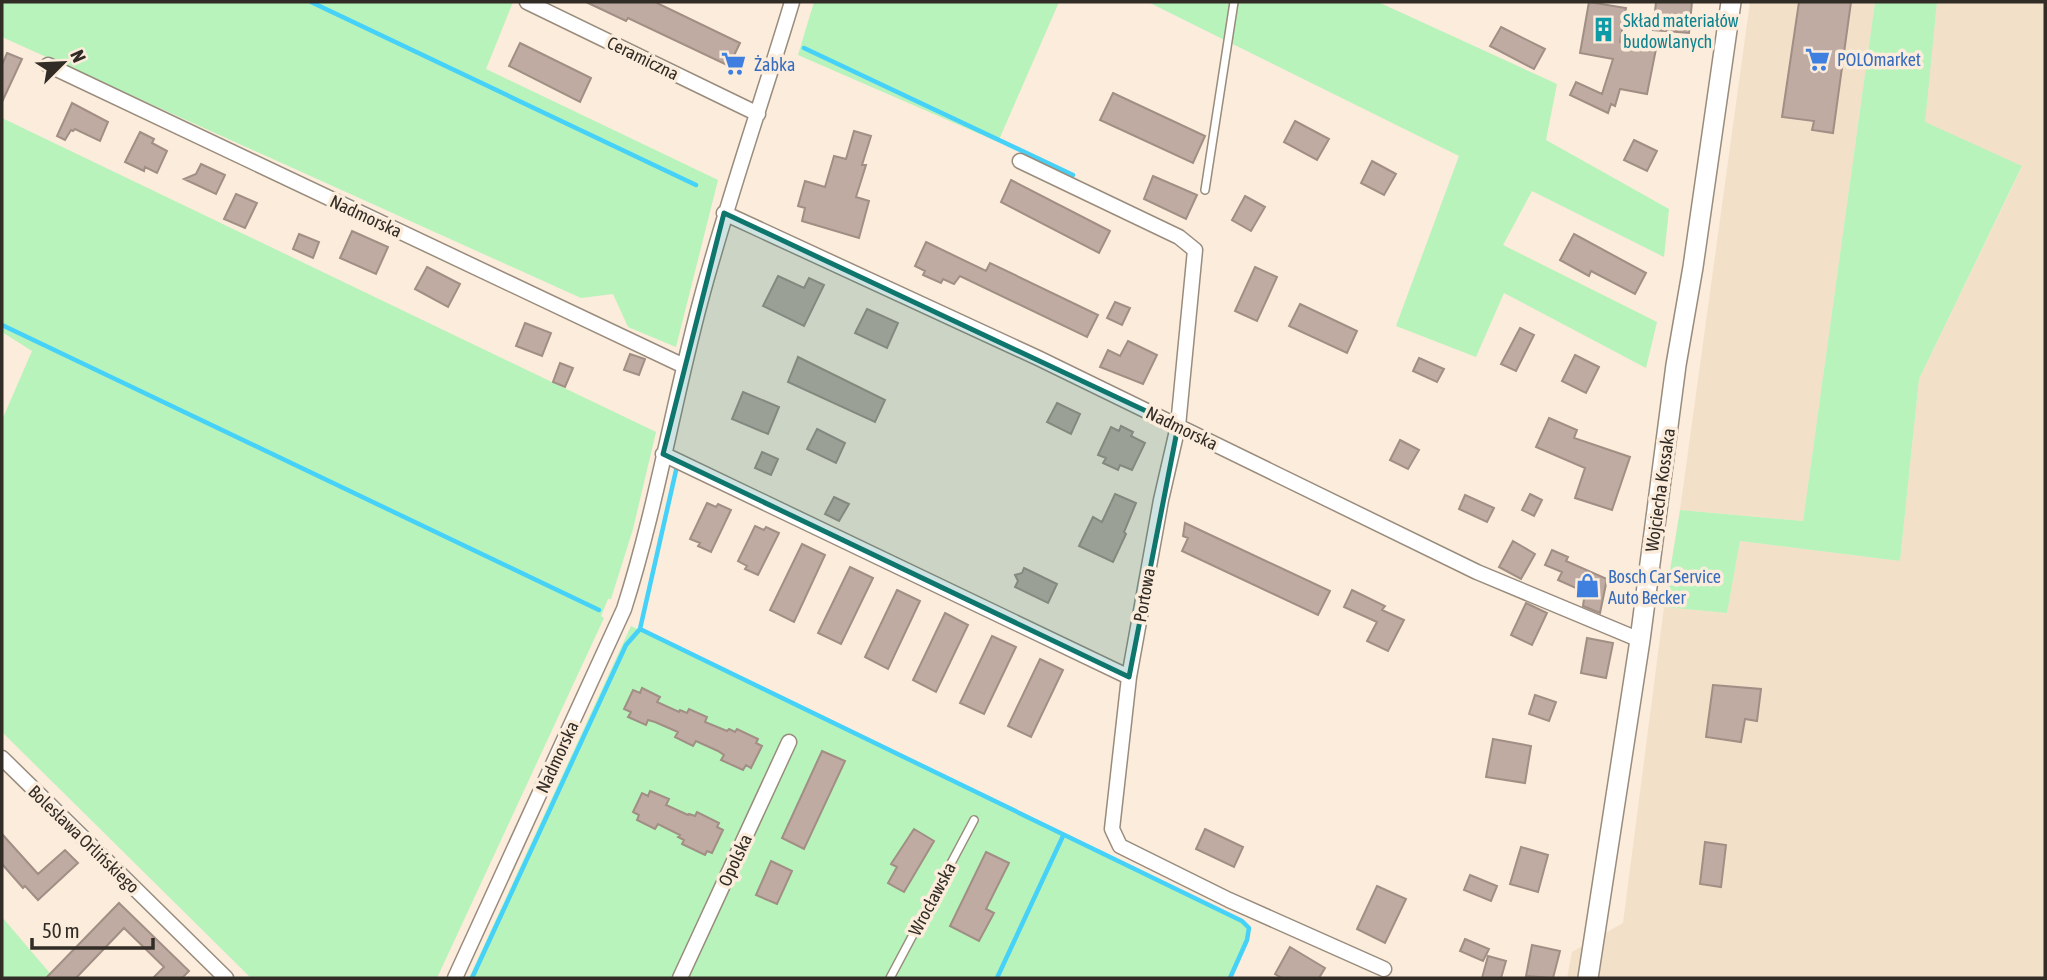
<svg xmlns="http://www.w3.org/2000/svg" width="2047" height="980" font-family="'Asap Condensed',sans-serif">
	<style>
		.built { fill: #f3e0c9 }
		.green { fill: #b7f3ba }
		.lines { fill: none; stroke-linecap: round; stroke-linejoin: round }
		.stream { stroke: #45d1f8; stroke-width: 4.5 }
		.building { fill: #bfaba1; stroke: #a18e84; stroke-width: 2 }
		.service-casing { stroke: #998c7d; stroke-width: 10 }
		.minor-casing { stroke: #998c7d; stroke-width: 17 }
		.secondary-casing { stroke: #998c7d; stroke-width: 22 }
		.service { stroke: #fff; stroke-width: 7 }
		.minor { stroke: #fff; stroke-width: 14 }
		.secondary { stroke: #fff; stroke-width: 19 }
		.marked { fill: #0f766e; fill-opacity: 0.2; stroke: #0f766e; stroke-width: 5; stroke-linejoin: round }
		.labels { text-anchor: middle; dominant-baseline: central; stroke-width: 7; stroke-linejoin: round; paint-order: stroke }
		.culture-label { font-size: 18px; fill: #0d838f; stroke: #fbecdb; text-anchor: start }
		.street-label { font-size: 18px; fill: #322c26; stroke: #fbecdb }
		.shop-label { font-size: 18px; fill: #366cbe; stroke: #fbecdb; text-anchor: start }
	</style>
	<rect width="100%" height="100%" fill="#fbecdb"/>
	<path class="built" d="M 1750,2 L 1875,2 L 1803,521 L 1680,510 Z
		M 1937,2 L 2045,2 L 2045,978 L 1567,978 L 1572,952 L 1623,923 L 1664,607 L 1727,613 L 1740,541 L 1900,561 L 1919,379 L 2022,167 L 1924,122 Z"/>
	<path class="green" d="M 2,2 L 513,2 L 486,69 L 718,180 L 676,347 L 628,327 L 613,294 L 581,298 L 2,37 Z
		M 814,2 L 1059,2 L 998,142 L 798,55 Z
		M 1148,2 L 1378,2 L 1557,84 L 1546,140 L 1669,209 L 1664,257 L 1532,191 L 1503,245 L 1657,322 L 1646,368 L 1504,293 L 1476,357 L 1396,326 L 1459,156 Z
		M 1875,2 L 1937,2 L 1925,122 L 2022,166 L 1919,379 L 1900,561 L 1740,541 L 1727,613 L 1664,607 L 1680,510 L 1803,521 Z
		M 2,118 L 656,432 L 633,529 L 611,599 L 608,599 L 601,616 L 604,618 L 437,978 L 251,978 L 2,732 L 2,420 L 32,351 L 2,332 Z
		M 631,626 L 1242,921 L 1249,928 L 1247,940 L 1230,978 L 469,978 Z
		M 2,917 L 54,978 L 2,978 Z"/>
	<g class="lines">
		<path class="stream" d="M 311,2 L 696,185
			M 804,48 L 1073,175
			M 2,325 L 599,610
			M 640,629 L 1242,921 L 1249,928 L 1247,940 L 1230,978
			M 472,978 L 626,645 L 640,629 L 677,466
			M 997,978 L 1063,836"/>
	</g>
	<path class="building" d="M 586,2 L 655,2 L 740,43 L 729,66 L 628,18 L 626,21 Z
		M 1589,2 L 1626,8 L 1620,42 L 1656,49 L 1647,94 L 1620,89 L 1615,106 L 1611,104 L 1608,113 L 1570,95 L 1576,82 L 1602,94 L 1613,59 L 1580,53 Z
		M 1656,2 L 1692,2 L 1689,33 L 1653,30 Z
		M 1799,2 L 1851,2 L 1833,133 L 1812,130 L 1814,121 L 1782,117 Z
		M 1501,27 L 1545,49 L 1534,69 L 1490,46 Z
		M 520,43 L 591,78 L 580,102 L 509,66 Z
		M 7,53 L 22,59 L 2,102 L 2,65 Z
		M 1113,93 L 1205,136 L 1193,163 L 1100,120 Z
		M 72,103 L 108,122 L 100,141 L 75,129 L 73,131 L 71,130 L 65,140 L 57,136 Z
		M 1295,121 L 1329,139 L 1317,160 L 1284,142 Z
		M 854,131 L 871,136 L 862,165 L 866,165 L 856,197 L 869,201 L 859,238 L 802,221 L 805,208 L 798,206 L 805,181 L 825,187 L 834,156 L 846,159 Z
		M 140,132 L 154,139 L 152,143 L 167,151 L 157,173 L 145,167 L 144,171 L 125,162 Z
		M 1634,140 L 1657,151 L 1647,171 L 1624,160 Z
		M 1372,161 L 1396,174 L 1384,195 L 1361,183 Z
		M 201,164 L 225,175 L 216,194 L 184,179 L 196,174 Z
		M 1153,176 L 1197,195 L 1186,219 L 1144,199 Z
		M 1011,180 L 1110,231 L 1099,253 L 1001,202 Z
		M 236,194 L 257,203 L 245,228 L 224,219 Z
		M 1245,196 L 1265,207 L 1251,231 L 1232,220 Z
		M 352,231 L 388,247 L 376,274 L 340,258 Z
		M 299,234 L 319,242 L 313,258 L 293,249 Z
		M 1574,234 L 1646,273 L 1635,294 L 1591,271 L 1589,276 L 1560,260 Z
		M 926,242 L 986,271 L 990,263 L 1098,315 L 1087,337 L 960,276 L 954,284 L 943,279 L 941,283 L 923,275 L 925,271 L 915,266 Z
		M 427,267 L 460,284 L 448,307 L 415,289 Z
		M 1255,267 L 1277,277 L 1257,321 L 1235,311 Z
		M 778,276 L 804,288 L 809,278 L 824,285 L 804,326 L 763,306 Z
		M 1115,302 L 1130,308 L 1122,325 L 1107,318 Z
		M 1300,304 L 1357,331 L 1347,353 L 1289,326 Z
		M 867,309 L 898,323 L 887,348 L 855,333 Z
		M 525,323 L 551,333 L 542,356 L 516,346 Z
		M 1520,328 L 1534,335 L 1516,371 L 1501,364 Z
		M 1128,341 L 1157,355 L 1143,384 L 1100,367 L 1108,350 L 1120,356 Z
		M 630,354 L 645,359 L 639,375 L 624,370 Z
		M 1575,355 L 1599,367 L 1586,393 L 1562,381 Z
		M 798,357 L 885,400 L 875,422 L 788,382 Z
		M 1419,358 L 1444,369 L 1437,382 L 1413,371 Z
		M 560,363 L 573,368 L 565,387 L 553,382 Z
		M 743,392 L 779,407 L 768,434 L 732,419 Z
		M 1057,403 L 1080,414 L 1071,434 L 1047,422 Z
		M 1549,418 L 1577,430 L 1574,438 L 1630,457 L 1612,510 L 1575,498 L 1585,468 L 1536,447 Z
		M 1121,426 L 1133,432 L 1131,436 L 1145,443 L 1132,470 L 1120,465 L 1118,470 L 1103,463 L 1106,458 L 1098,455 L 1111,427 L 1119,431 Z
		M 817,429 L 845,443 L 836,463 L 807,449 Z
		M 1400,440 L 1419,450 L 1408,469 L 1390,460 Z
		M 762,452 L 778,459 L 771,475 L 755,468 Z
		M 1115,494 L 1136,503 L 1124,532 L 1126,534 L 1113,562 L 1079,546 L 1093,517 L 1102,522 Z
		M 1530,494 L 1542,500 L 1534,516 L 1522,510 Z
		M 1465,495 L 1494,508 L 1487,522 L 1459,509 Z
		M 834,497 L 849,504 L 839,521 L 825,514 Z
		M 707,503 L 716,507 L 718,504 L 731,510 L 711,552 L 698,546 L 700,543 L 690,539 Z
		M 1185,523 L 1330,591 L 1318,615 L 1182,551 L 1188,538 L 1183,536 Z
		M 755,526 L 764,530 L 766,527 L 779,533 L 758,575 L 745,569 L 747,566 L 738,561 Z
		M 1513,541 L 1535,554 L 1521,579 L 1499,567 Z
		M 802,544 L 825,555 L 794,622 L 770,610 Z
		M 1552,550 L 1568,557 L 1566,561 L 1607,579 L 1600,613 L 1583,606 L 1585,592 L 1558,580 L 1562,572 L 1545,565 Z
		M 850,567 L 873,578 L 841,644 L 818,633 Z
		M 1024,568 L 1057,584 L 1048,603 L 1015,587 L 1018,581 L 1015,575 L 1022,573 Z
		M 897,590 L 920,601 L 888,669 L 865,657 Z
		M 1352,590 L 1385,606 L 1382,610 L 1404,620 L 1388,651 L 1367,641 L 1377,622 L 1344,607 Z
		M 1526,603 L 1547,613 L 1532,645 L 1511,635 Z
		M 945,613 L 968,625 L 936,692 L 913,680 Z
		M 992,636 L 1016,647 L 984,714 L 960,703 Z
		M 1587,638 L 1613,643 L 1606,678 L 1581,673 Z
		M 1040,659 L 1063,670 L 1031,737 L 1008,726 Z
		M 1713,685 L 1761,689 L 1757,721 L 1745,719 L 1741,742 L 1706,737 Z
		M 642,688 L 660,697 L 657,702 L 679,712 L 680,710 L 687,713 L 689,709 L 707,717 L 705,722 L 727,731 L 729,729 L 735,732 L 737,729 L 758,739 L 756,743 L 762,746 L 751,768 L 746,765 L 743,770 L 721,760 L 724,755 L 718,751 L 696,741 L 693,746 L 675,737 L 678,732 L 655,722 L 648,720 L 646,725 L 628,717 L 631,712 L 624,709 L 633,690 L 640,693 Z
		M 1535,695 L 1556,702 L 1549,721 L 1529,714 Z
		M 1493,739 L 1531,746 L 1525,783 L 1486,777 Z
		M 822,751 L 845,761 L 804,849 L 782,838 Z
		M 650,791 L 669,799 L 666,805 L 688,815 L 689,814 L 695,816 L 697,812 L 719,823 L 717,827 L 723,830 L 712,853 L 707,851 L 705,855 L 682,844 L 684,840 L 678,837 L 680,835 L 658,824 L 655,829 L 637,820 L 639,815 L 633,812 L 642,793 L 648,796 Z
		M 914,829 L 934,841 L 904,892 L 888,883 L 897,867 L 891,864 Z
		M 1205,829 L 1243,847 L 1234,867 L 1196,849 Z
		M 2,834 L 38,874 L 65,850 L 78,863 L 38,900 L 25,886 L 23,888 L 2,864 Z
		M 1705,842 L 1726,845 L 1721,887 L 1700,884 Z
		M 1521,847 L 1548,855 L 1538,892 L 1510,884 Z
		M 986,852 L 1009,863 L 986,909 L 994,913 L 979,941 L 950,926 Z
		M 771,861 L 792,871 L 777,904 L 756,895 Z
		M 1470,875 L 1497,886 L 1491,901 L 1464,890 Z
		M 1377,886 L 1406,899 L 1385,943 L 1357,929 Z
		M 119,903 L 189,971 L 182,978 L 153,978 L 164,967 L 124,928 L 76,978 L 46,978 Z
		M 1465,939 L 1489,949 L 1483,961 L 1460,951 Z
		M 1532,945 L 1560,951 L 1553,978 L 1526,976 Z
		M 1290,947 L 1325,968 L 1319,978 L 1282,978 L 1275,974 Z
		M 1488,956 L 1506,961 L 1501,978 L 1482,978 Z"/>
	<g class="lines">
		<defs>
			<path id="service" d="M 1205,190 L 1234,2
				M 890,978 L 974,820"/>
			<path id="minor" d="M 527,2 L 758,114
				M 48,65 L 684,366
				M 1020,161 L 1179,237 L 1195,250 L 1178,426 L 1161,500 L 1129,677 L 1112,829 L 1120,846 L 1229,900 L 1384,969
				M 724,213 L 1038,358 L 1477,572 L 1640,640
				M 663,454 L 1129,677
				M 2,758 L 226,978
				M 455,978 L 624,609 C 656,509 673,404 700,303 C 727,201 762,102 792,2
				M 680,978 L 789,742"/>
			<path id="secondary" d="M 1588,978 L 1640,640 L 1676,365 L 1693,267 L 1731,2"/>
		</defs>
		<use href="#service" class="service-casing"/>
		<use href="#minor" class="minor-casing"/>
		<use href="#secondary" class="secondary-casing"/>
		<use href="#service" class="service"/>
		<use href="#minor" class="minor"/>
		<use href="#secondary" class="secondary"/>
	</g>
	<path class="marked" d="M 724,213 L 1178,426 L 1129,677 L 663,454 Z"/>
	<defs>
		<symbol id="building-bare" viewBox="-9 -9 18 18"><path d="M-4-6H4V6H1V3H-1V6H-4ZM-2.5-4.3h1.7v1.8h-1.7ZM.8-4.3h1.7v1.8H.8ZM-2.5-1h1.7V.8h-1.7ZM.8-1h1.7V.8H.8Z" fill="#0f9aa8" stroke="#fbecdb" stroke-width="2.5" paint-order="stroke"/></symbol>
		<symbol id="supermarket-bare" viewBox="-9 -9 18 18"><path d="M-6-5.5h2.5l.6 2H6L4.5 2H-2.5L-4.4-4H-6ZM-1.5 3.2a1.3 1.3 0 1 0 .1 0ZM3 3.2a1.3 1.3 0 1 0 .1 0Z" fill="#3f7fe0" stroke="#fbecdb" stroke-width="2.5" paint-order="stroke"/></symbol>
		<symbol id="shop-bare" viewBox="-9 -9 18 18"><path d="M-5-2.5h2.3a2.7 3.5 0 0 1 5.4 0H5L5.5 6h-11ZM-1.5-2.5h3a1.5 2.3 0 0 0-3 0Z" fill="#3f7fe0" stroke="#fbecdb" stroke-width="2.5" paint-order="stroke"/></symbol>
	</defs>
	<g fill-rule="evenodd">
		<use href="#building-bare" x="1586" y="12" width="35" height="35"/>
		<use href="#supermarket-bare" x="1800" y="42" width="35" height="35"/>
		<use href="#supermarket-bare" x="716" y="46" width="35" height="35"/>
		<use href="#shop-bare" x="1570" y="568" width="35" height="35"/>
	</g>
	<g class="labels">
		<g class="culture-label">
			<text x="1623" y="20">Skład materiałów<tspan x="1623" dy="21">budowlanych</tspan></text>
		</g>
		<g class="street-label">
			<text transform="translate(643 58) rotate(26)">Ceramiczna</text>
			<text transform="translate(366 216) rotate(25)">Nadmorska</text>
			<text transform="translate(1182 428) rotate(26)">Nadmorska</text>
			<text transform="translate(1660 490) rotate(-82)">Wojciecha Kossaka</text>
			<text transform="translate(1144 595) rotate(-80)">Portowa</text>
			<text transform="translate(557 757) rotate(-65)">Nadmorska</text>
			<text transform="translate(84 839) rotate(44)">Bolesława Orlińskiego</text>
			<text transform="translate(735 860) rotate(-65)">Opolska</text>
			<text transform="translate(932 899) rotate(-62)">Wrocławska</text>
		</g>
		<g class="shop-label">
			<text x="1837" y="59">POLOmarket</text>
			<text x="754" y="64">Żabka</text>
			<text x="1608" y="576">Bosch Car Service<tspan x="1608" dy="21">Auto Becker</tspan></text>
		</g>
	</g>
	<rect width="2047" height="980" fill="none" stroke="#322c26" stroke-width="7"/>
	<g transform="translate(63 63) rotate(66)" stroke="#fbecdb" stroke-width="5" paint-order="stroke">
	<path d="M0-5L12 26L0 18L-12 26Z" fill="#322c26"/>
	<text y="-10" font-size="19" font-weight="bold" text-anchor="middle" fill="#322c26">N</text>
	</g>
	<path d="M32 938v10h121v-10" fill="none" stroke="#322c26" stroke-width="3.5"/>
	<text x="42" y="938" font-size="21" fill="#322c26" stroke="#fbecdb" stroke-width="5" paint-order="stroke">50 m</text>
</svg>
